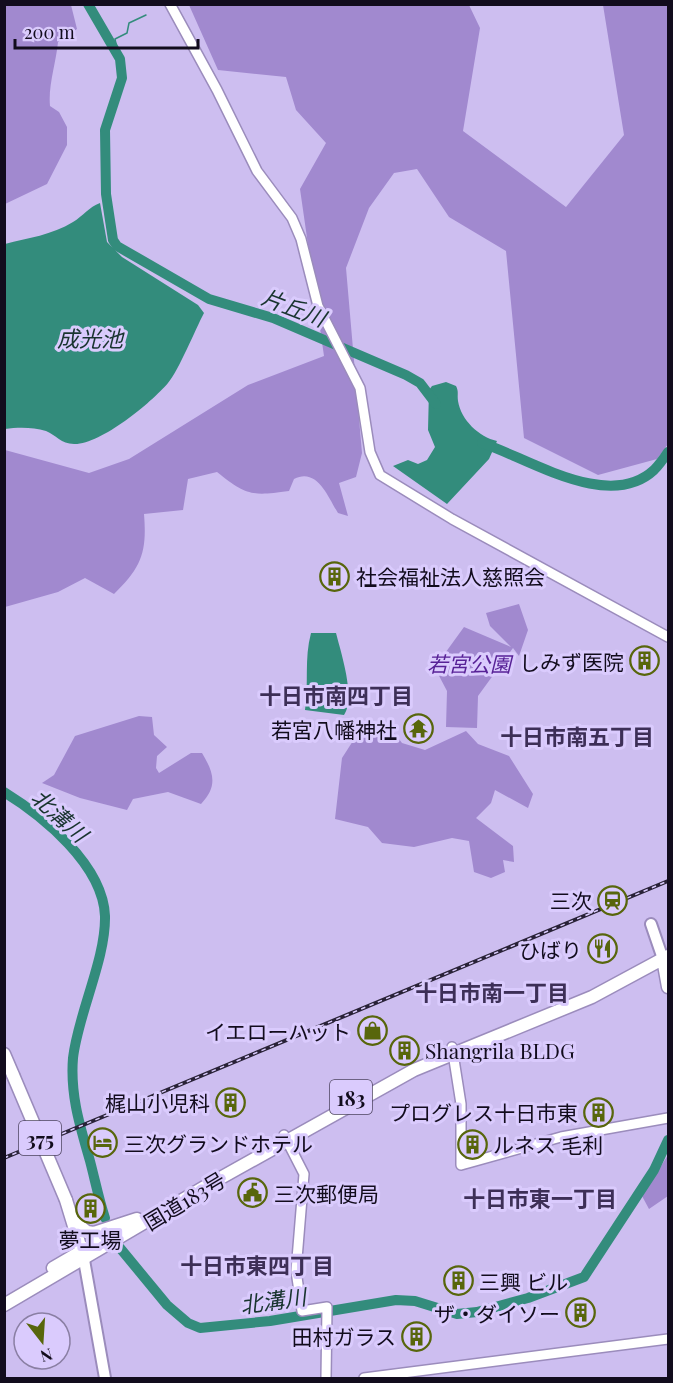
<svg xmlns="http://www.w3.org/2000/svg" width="673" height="1383" font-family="'Playfair Display','Noto Sans JP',serif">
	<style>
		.green { fill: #a189cf }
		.water { fill: #338c7c }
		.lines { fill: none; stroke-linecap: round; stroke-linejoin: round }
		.stream { stroke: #338c7c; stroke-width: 1.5 }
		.river { stroke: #338c7c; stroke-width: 10 }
		.tertiary-casing { stroke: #9b8cbc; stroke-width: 12 }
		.secondary-casing { stroke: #9b8cbc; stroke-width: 14 }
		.trunk-casing { stroke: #9b8cbc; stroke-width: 15 }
		.tertiary { stroke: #fff; stroke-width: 9 }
		.secondary { stroke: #fff; stroke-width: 10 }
		.trunk { stroke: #fff; stroke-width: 12 }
		.rail-casing { stroke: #292237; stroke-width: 4 }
		.rail { stroke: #dacbfd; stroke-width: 1.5; stroke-dasharray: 4.5; stroke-linecap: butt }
		.trunk-bridge-casing { stroke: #9b8cbc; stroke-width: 15; stroke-linecap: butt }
		.trunk-bridge { stroke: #fff; stroke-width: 12 }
		.labels { text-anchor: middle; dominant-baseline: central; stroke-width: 6; stroke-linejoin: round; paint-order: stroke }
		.shield { fill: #dacbfd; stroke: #4e4560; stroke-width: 1.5 }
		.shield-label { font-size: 20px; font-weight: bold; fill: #120c1d }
		.poi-label { font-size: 21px; fill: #120c1d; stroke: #dacbfd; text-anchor: end }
		.park-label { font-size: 21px; font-style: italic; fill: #572196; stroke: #dacbfd }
		.street-label { font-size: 21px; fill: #120c1d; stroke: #dacbfd }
		.water-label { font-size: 22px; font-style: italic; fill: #19342f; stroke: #dacbfd }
		.neighbourhood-label { font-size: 22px; font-weight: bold; fill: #3d2f57; stroke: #dacbfd }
	</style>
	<rect width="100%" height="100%" fill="#cdbef0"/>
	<path class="green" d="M 5,4 L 71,5 L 77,29 L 58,42 C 56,63 48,86 50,106 L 59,112 L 67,127 L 67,145 L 47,184 L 5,204 Z
		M 189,5 L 469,5 L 480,28 L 463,131 L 566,207 L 624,135 L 603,5 L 668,5 L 668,444 L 657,459 L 598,475 L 524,438 L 506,251 L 449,217 L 417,169 L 394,173 L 369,208 L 346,268 L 362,453 L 356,477 L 339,483 L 348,516 L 338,513 C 328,497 317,467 294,479 L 289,491 C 252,496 247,496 217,472 L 188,479 L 183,510 L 144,514 C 147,552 142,567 114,594 L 85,578 L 58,592 L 5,607 L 5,450 L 89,473 L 129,459 L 248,385 L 324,356 L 300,189 L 326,143 L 296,110 L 286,77 L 218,70 Z
		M 519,604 L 528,630 L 519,656 L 513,648 L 478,696 L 477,728 L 446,727 L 447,691 L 437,672 L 443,656 L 464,627 L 511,647 L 490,626 L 486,613 Z
		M 139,716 L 152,717 L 154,735 L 167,747 L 157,756 L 156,768 L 159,773 L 191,753 L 202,753 C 214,773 218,786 201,804 L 168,792 L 133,799 L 127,810 L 80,798 L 42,783 L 54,775 L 75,736 Z
		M 386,722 L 402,743 L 425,750 L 466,731 L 478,744 L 509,756 L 533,794 L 528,808 L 495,790 L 491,803 L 476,818 L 513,846 L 514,862 L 503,860 L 505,872 L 491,878 L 474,872 L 469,841 L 452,838 L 414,847 L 382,843 L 368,827 L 335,819 L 342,758 L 360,730 Z
		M 668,1155 L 668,1196 L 649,1209 L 642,1196 Z"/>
	<path class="water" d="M 100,203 L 107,242 L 122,257 L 198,305 L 204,313 C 195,330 179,370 168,383 C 151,403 100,445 74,444 C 61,444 56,435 46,431 C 33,427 18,427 5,429 L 5,244 C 28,238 52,235 73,222 C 83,216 89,207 100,203 Z
		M 446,382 L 456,386 C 459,392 457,394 458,401 C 461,420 479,437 497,441 L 489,459 L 447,504 L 393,466 L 408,460 L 418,464 L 427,460 L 435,447 L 428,430 L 429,390 L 432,386 Z
		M 311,633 L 336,633 C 341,653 356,698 344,715 L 305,710 C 309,683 304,659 311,633 Z"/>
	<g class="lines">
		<path class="stream" d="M 112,46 L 116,44 L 115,39 L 127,33 L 129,23 L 146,15"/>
		<path class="river" d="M 88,4 L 120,59 L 122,78 L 105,130 L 106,194 L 113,240 L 117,246 L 209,299 L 273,318 L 406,375 L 420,383 L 436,404
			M 482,443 C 528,458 609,512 654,470 C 659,465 664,458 668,452
			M 4,792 C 43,816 103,865 105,916 C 106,959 78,1014 73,1058 C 70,1095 80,1126 90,1161 C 95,1180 99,1200 105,1218
			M 120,1248 L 167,1305 L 188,1323 L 200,1328 L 270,1321 L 396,1300 L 415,1301 L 457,1314 L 477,1312 L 528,1298 L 584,1277 L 654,1170 L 668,1140"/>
		<defs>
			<path id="tertiary" d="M 170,4 L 217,90 L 257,171 L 292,218 L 301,239 L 318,306 L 360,388 L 370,452 L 380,475 L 452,519 L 668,637
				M 452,1047 L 461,1104 L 461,1165 L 561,1137 L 668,1118
				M 284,1135 L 304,1174 L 296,1271 L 302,1311 L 327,1307 L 326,1378
				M 364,1378 L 668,1339"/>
			<path id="secondary" d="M 651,924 L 663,959
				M 84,1260 L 105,1378"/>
			<path id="trunk" d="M 663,959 L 668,987
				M 4,1054 L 13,1075
				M 66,1200 L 84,1259
				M 73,1221 L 87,1232 L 94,1233 L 137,1219
				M 53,1268 L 118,1230
				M 4,1305 L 208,1185 L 414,1070 L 592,997 L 668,956"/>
		</defs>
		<use href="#tertiary" class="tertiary-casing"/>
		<use href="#secondary" class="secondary-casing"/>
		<use href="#trunk" class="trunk-casing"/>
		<use href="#tertiary" class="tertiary"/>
		<use href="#secondary" class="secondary"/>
		<use href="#trunk" class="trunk"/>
		<defs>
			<path id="rail" d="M 4,1158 L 668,881"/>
		</defs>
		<use href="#rail" class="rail-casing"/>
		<use href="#rail" class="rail"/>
		<defs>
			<path id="trunk-bridge" d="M 13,1075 L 66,1200"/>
		</defs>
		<use href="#trunk-bridge" class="trunk-bridge-casing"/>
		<use href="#trunk-bridge" class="trunk-bridge"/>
	</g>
	<defs>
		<symbol id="building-ring" viewBox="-11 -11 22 22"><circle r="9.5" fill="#dacbfd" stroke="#58660c" stroke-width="1.5"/><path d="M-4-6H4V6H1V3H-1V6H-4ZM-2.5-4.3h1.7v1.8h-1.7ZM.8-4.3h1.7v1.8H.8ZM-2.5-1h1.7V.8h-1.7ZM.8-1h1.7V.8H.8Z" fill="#58660c"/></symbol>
		<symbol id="temple-ring" viewBox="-11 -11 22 22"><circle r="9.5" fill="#dacbfd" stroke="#58660c" stroke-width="1.5"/><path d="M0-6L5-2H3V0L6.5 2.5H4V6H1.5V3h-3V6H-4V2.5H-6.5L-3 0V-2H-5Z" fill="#58660c"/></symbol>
		<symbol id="station-ring" viewBox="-11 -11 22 22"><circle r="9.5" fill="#dacbfd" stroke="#58660c" stroke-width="1.5"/><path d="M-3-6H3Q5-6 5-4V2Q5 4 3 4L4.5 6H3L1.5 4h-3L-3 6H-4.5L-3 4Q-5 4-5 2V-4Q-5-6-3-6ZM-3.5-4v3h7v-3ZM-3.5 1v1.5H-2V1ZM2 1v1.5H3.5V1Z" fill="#58660c"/></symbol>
		<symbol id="restaurant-ring" viewBox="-11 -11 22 22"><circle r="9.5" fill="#dacbfd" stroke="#58660c" stroke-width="1.5"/><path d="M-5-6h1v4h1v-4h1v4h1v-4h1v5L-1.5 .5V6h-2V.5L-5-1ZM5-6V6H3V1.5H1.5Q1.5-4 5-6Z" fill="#58660c"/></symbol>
		<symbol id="shop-ring" viewBox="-11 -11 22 22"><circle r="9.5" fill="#dacbfd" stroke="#58660c" stroke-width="1.5"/><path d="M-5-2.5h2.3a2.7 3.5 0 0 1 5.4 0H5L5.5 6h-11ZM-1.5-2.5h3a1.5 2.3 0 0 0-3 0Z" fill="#58660c"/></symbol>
		<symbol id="hotel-ring" viewBox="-11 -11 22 22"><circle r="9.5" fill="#dacbfd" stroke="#58660c" stroke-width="1.5"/><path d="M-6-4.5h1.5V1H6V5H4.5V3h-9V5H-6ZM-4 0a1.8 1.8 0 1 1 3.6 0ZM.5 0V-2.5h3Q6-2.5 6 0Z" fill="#58660c"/></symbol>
		<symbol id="civic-ring" viewBox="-11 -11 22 22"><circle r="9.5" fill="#dacbfd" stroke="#58660c" stroke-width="1.5"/><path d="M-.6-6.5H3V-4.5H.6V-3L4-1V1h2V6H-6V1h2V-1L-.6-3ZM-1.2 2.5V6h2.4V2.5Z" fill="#58660c"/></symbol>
	</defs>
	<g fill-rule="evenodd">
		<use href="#building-ring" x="318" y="560" width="33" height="33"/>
		<use href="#building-ring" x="628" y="644" width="33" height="33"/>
		<use href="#temple-ring" x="402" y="712" width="33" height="33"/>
		<use href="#station-ring" x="596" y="884" width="33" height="33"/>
		<use href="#restaurant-ring" x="586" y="932" width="33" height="33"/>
		<use href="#shop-ring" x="356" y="1014" width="33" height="33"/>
		<use href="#building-ring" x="388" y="1034" width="33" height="33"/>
		<use href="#building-ring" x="214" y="1086" width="33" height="33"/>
		<use href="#building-ring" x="582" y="1096" width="33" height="33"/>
		<use href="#hotel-ring" x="86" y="1126" width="33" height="33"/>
		<use href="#building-ring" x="456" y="1128" width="33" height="33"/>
		<use href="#civic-ring" x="236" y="1176" width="33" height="33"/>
		<use href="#building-ring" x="74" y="1192" width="33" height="33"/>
		<use href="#building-ring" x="442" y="1264" width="33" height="33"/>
		<use href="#building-ring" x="564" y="1296" width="33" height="33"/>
		<use href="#building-ring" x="400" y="1320" width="33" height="33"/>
	</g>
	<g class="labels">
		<g class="shield">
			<rect x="330" y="1080" width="42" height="34" rx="4.5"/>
			<rect x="19" y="1121" width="42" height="34" rx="4.5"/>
		</g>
		<g class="shield-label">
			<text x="351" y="1097">183</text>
			<text x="40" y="1138">375</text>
		</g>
		<g class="poi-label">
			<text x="356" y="576" text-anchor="start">社会福祉法人慈照会</text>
			<text x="624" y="661">しみず医院</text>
			<text x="397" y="729">若宮八幡神社</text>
			<text x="592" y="900">三次</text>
			<text x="582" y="949">ひばり</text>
			<text x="351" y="1031">イエローハット</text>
			<text x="425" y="1050" text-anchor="start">Shangrila BLDG</text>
			<text x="210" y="1102">梶山小児科</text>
			<text x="578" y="1112">プログレス十日市東</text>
			<text x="124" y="1143" text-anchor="start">三次グランドホテル</text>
			<text x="493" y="1144" text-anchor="start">ルネス 毛利</text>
			<text x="274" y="1193" text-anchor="start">三次郵便局</text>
			<text x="90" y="1239" text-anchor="middle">夢工場</text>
			<text x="479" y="1281" text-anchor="start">三興 ビル</text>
			<text x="560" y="1313">ザ・ダイソー</text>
			<text x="396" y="1336">田村ガラス</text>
		</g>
		<g class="park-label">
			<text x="469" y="663">若宮公園</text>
		</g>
		<g class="street-label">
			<text transform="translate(184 1200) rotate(-31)">国道183号</text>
		</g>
		<g class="water-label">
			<text transform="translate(294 307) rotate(21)">片丘川</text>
			<text x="90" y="338">成光池</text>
			<text transform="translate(60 815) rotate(42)">北溝川</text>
			<text transform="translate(273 1300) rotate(-8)">北溝川</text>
		</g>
		<g class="neighbourhood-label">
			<text x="336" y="695">十日市南四丁目</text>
			<text x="577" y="736">十日市南五丁目</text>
			<text x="492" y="992">十日市南一丁目</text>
			<text x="540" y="1198">十日市東一丁目</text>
			<text x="257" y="1265">十日市東四丁目</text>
		</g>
	</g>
	<rect width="673" height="1383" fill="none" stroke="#120c1d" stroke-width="12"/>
	<g transform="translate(42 1341) rotate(163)"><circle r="28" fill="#dacbfd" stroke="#8a7fa3" stroke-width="1.5"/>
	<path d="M0-4.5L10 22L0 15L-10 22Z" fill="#58660c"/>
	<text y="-9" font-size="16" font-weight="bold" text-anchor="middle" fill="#120c1d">N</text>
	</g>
	<path d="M15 39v9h183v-9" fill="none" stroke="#120c1d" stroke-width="3"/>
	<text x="24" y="39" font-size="18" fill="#120c1d" stroke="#dacbfd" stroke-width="4.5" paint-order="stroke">200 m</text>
</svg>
